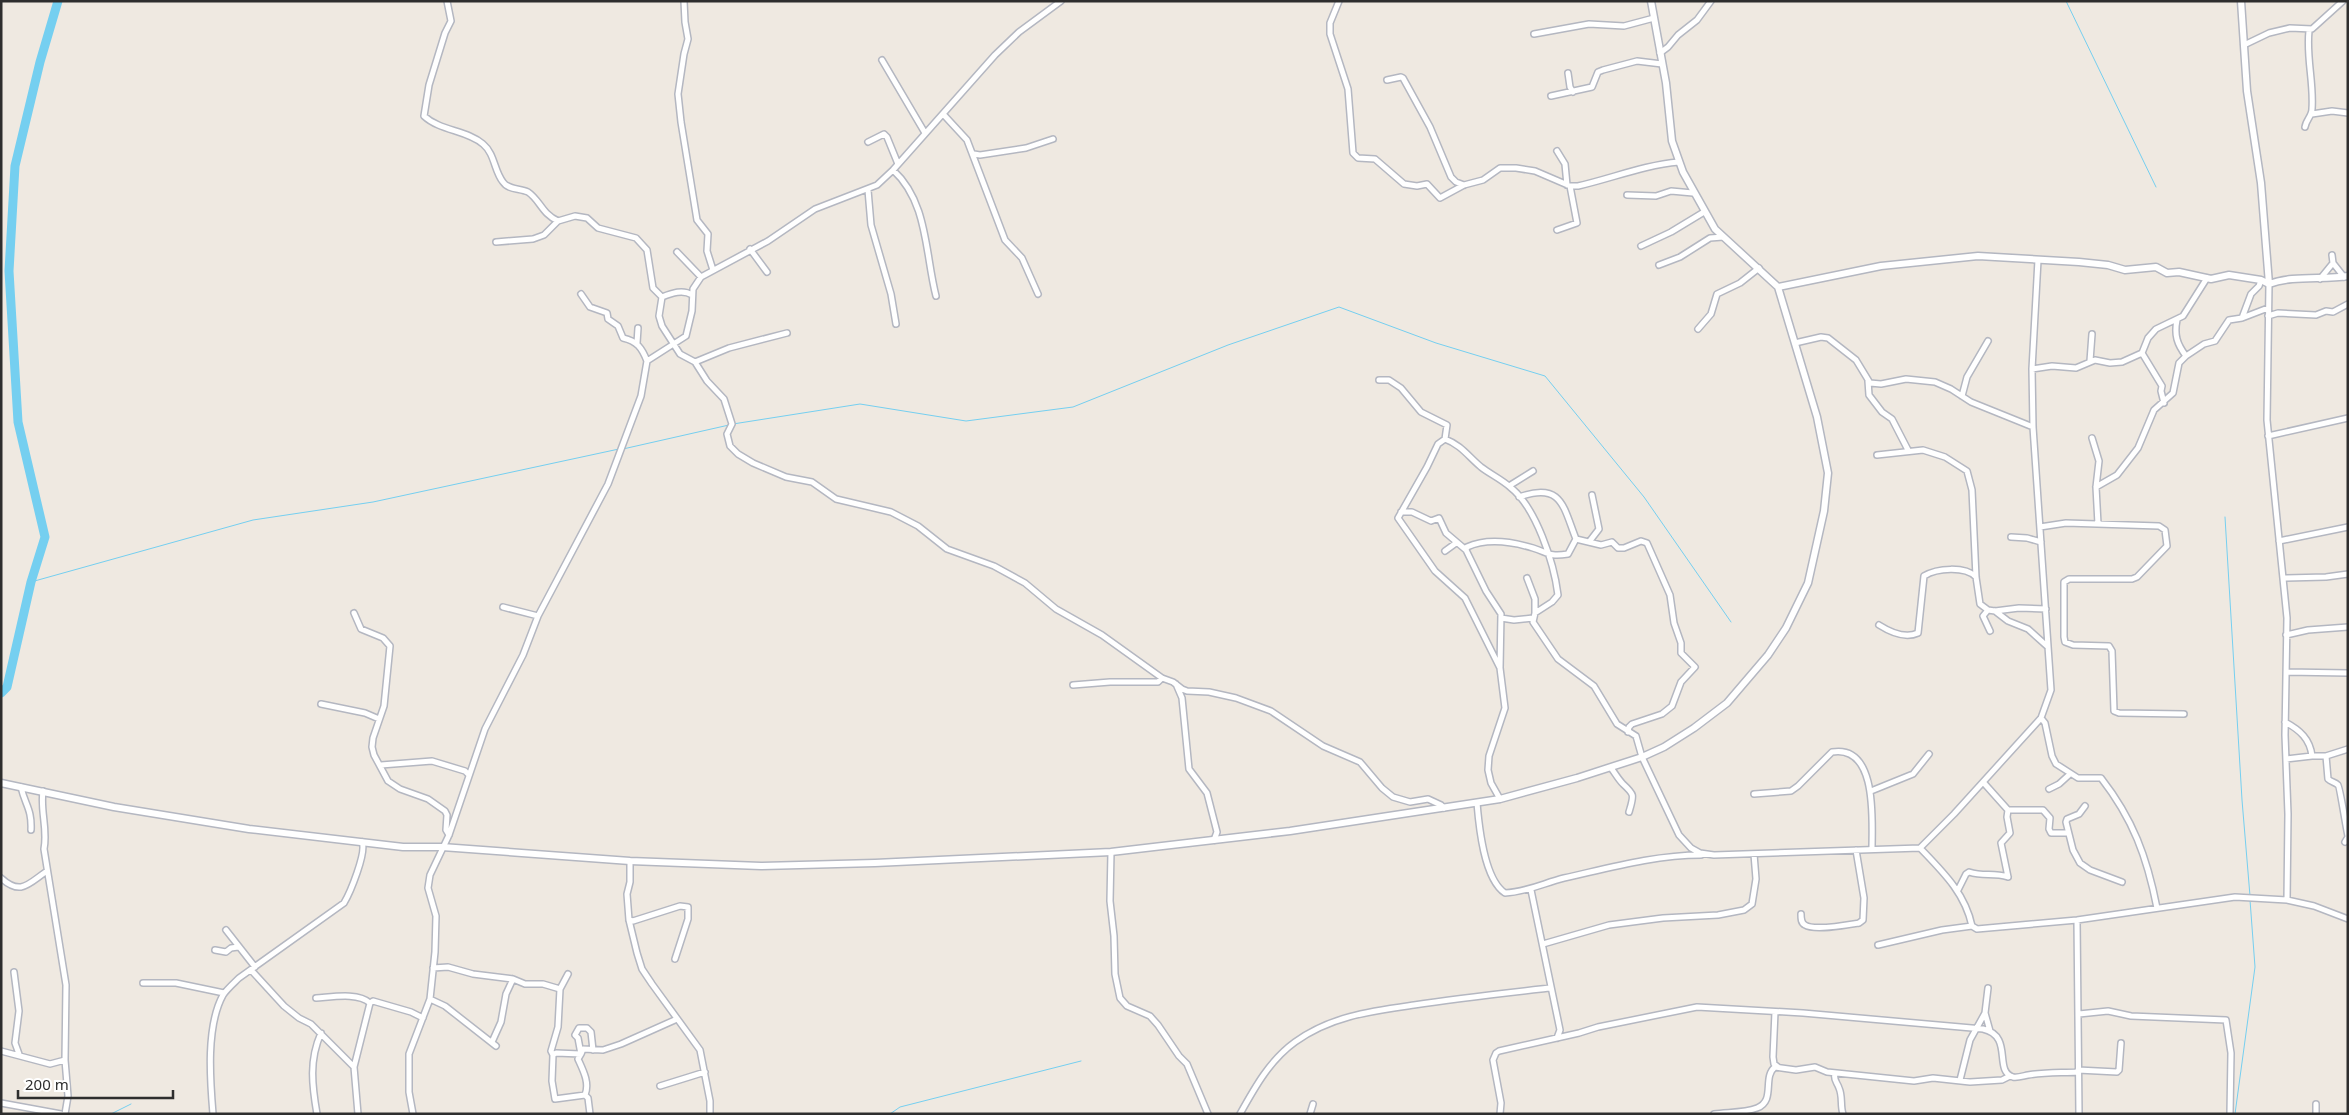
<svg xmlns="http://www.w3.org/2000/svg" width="2349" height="1115" font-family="'Noto Sans',sans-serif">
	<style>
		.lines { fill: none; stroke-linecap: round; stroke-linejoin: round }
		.stream { stroke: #75cff0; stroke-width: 1 }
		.river { stroke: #75cff0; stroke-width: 9 }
		.minor-casing { stroke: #b4b7c1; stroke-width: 8 }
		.tertiary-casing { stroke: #b4b7c1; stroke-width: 9 }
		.minor { stroke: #fff; stroke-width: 5 }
		.tertiary { stroke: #fff; stroke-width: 6 }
	</style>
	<rect width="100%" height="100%" fill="#efe9e1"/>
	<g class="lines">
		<path class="stream" d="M 2066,1 L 2156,187
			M 733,424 L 860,404 L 966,421 L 1073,407 L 1228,345 L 1339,307 L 1436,343 L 1545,376 L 1644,497 L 1731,622
			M 623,449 L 729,425
			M 2225,517 L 2242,800 L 2250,896
			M 31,582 L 253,520 L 373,502 L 619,449
			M 111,1114 L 131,1104
			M 890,1114 L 900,1107 L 1081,1061
			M 2235,1114 L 2255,967 L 2250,900"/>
		<path class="river" d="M 1,693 L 7,687 L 31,582 L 45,537 L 18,422 L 9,271 L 15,166 L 40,62 L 58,1"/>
		<defs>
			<path id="minor" d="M 447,1 L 451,21 L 445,33 L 429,85 L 424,116 C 440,131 467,130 483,144 C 495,154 494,171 503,182 C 508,190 520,188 528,192 C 540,200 542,214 558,221
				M 684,1 L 685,22 L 688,39 L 684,54 L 678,94 L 681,122 L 697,220 L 708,234 L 707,251 L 713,270
				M 1339,1 L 1330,23 L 1330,34 L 1348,89 L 1353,153 L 1358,158 L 1375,159 L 1404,184 L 1417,186 L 1427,184 L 1440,198 L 1464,185 L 1483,180 L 1500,168 L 1516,168 L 1535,171 L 1570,186 L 1578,186 C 1613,178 1644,165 1679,162
				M 1534,34 L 1589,24 L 1624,26 L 1654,18
				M 2244,45 L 2269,33 L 2290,28 L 2312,29 L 2343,1
				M 1660,53 L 1668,47 L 1678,35 L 1697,20 L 1711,1
				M 882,60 L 925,133
				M 1568,73 L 1570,87 L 1573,92
				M 1387,80 L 1401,77 L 1403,78 L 1430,127 L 1451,177 L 1456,182 L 1464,185
				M 1551,96 L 1592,87 L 1598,72 L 1603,70 L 1637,61 L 1662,64
				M 943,114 L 967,140 L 1005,240 L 1022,258 L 1038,294
				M 2312,114 L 2332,111 L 2348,113
				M 2305,127 C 2306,120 2312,116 2312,109 C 2314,83 2306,57 2309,31
				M 868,142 L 884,134 L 887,137 L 898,164
				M 1557,151 L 1565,164 L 1567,185
				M 974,154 L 980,155 L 1026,148 L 1053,139
				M 893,170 C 928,202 925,253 936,296
				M 868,190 L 871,225 L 891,294 L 896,324
				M 1627,195 L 1656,196 L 1671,191 L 1693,193
				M 1557,230 L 1577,223 L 1570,186
				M 496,242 L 533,239 L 544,235 L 558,221 L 575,216 L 587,218 L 598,228 L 636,238 L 647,250 L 653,288 L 662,297
				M 1641,246 L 1671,232 L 1704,212
				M 750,249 L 767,272
				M 677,252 L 701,277
				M 2333,263 L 2344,277
				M 1659,265 L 1680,257 L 1710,238 L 1723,237
				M 2320,279 L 2333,263 L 2332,255
				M 2269,284 L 2267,420 L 2287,618 L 2285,735 L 2288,814 L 2287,900
				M 581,294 L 590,307 L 607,313 L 608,319 L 618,326 L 623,338 C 637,341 642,348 647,361
				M 692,295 C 683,289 672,293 662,297 L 659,316 L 662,326 L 680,354 L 695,362 L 707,381 L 724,399 L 732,424 L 727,434 L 730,446 L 738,454 L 753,463 L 786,477 L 812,482 L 836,499 L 891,512 L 918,526 L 947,549 L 994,566 L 1025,583 L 1056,609 L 1102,635 L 1162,678 L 1173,682 L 1182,689 L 1187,691 L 1209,692 L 1236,698 L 1271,711 L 1323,746 L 1360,762 L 1382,788 L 1393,797 L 1410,802 L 1428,799 L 1441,805 L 1444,808
				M 2268,316 L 2278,313 L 2316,315 L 2326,311 L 2333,312 L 2348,304
				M 2242,318 L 2268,308
				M 1698,329 L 1711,314 L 1717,294 L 1740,283 L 1759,268
				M 637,343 L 638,328
				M 1795,343 L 1821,337 L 1828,338 L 1856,360 L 1870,383 L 1881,384 L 1906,379 L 1935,382 L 1951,389 L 1971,402 L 2033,427
				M 2142,353 L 2162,386 L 2161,391 L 2164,403
				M 2186,356 L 2204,344 L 2215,341 L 2229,320 L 2242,318 L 2251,294 L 2259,286 L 2261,280
				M 2090,361 L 2092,334
				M 695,362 L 729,348 L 787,333
				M 2032,369 L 2052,366 L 2076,368 L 2095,360 L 2110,363 L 2122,362 L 2142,353 L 2148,338 L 2156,329 L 2183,316 L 2207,278
				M 1379,380 L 1389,380 L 1401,388 L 1421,412 L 1447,425 L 1445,439 L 1438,444 L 1427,467 L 1398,518 L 1435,571 L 1465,598 L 1500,668
				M 1868,381 L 1869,395 L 1882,412 L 1892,419 L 1908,450
				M 1962,396 L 1967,377 L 1988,341
				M 2268,436 L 2348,418
				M 2092,438 L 2099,461 L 2096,487 L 2098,524
				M 1445,439 C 1461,445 1468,456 1481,467 C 1490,474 1501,479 1510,487 C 1536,507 1554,563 1558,595 L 1552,602 L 1535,613 L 1533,622 L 1558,659 L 1594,686 L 1617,724 L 1636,736 L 1642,757 L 1679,835 L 1691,848 L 1700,853 L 1714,855 L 1920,848 C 1943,872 1965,893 1972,926 L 1977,929 L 2077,920 L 2235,897 L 2287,900 L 2314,906 L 2348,919
				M 1877,455 L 1923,450 L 1945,457 L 1967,471 L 1972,490 L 1976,577 L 1980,604 L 1988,610 L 1995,611 L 2019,608 L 2046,609
				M 1509,486 L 1533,471
				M 2096,487 L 2117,475 L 2138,448 L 2154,410 L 2173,393 L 2179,363 L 2186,356 C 2177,344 2174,335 2177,320
				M 1519,497 C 1562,482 1563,506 1576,539
				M 1401,512 L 1412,512 L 1431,521 L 1439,518 L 1446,533 L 1466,550 L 1486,591 L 1501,614 L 1500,668 L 1505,708 L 1489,756 L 1488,770 L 1491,783 L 1500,799
				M 2040,527 L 2066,523 L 2159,526 L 2165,530 L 2167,546 L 2137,577 L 2132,579 L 2069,579 L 2064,582 L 2064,637 L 2065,642 L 2073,645 L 2109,646 L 2112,651 L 2114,711 L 2119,713 L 2184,714
				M 2011,537 L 2027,538 L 2041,542
				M 2279,541 L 2348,527
				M 1589,542 L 1599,529 L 1592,495
				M 1466,550 L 1467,547 C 1487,538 1513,542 1533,548 C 1549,553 1549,557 1568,554 L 1576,539 L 1601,545 L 1612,542 L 1618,548 L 1624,548 L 1641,541 L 1647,543 L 1670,595 L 1674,623 L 1681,643 L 1681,653 L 1695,667 L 1681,682 L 1672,706 L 1662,714 L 1632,724 L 1629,727 L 1628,732
				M 1445,551 L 1456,543
				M 1527,578 L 1535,599 L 1535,613
				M 2283,578 L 2326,577 L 2348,574
				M 503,607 L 538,616
				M 1988,610 L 1983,616 L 1990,631
				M 1995,611 L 2008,621 L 2028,629 L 2048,647
				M 354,613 L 361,629 L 383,638 L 390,646 L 384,706 L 373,738 L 372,747 L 374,755 L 388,781 L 400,789 L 428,799 L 445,811 L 447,815 L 446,830 L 449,835
				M 1501,618 L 1514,620 L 1533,618
				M 1879,625 C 1890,632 1905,639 1918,633 L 1924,576 C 1937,568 1965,566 1976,577
				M 2286,635 L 2308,630 L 2348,627
				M 2286,672 L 2348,673
				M 1176,684 L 1182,698 L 1189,769 L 1207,793 L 1217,832 L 1214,840
				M 1073,685 L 1110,682 L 1158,682 L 1162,678
				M 321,704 L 365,713 L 379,719
				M 2041,718 L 2045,723 L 2052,756 L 2056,764 L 2078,778 L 2101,778 C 2133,819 2147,857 2157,908
				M 2285,722 C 2300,730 2310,739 2312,756 L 2326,756 L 2348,749
				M 2326,756 L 2328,779 C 2331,782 2335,782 2338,785 C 2340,787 2346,828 2348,836
				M 2286,759 L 2312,756
				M 381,765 L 432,761 L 465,771 L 469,775
				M 1611,768 C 1615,773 1618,779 1623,784 C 1635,795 1634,795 1629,812
				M 1983,782 L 2008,810 L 2043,810 L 2050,818 L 2049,829 L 2051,833 L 2068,833
				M 21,787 C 25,805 32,809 31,830
				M 2049,789 L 2059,784 L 2070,774
				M 43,791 C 40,811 48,829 44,849 L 66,985 L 65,1060 L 68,1096 L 65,1114
				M 1871,791 L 1913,774 L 1929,754
				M 1754,794 L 1791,791 L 1798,786 L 1832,752 C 1878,744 1872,822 1872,849
				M 1477,803 C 1479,827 1484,879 1505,893 C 1527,892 1544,883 1564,878 C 1609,868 1655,855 1701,855
				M 2085,806 L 2079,814 L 2067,819 L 2066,822 L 2073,850 L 2080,863 L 2090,870 L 2122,882
				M 2345,842 L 2348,837
				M 1920,848 L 1954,814 L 2041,718 L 2051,690 L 2033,427 L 2032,369 L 2038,260
				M 1111,852 L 1110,901 L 1114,936 L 1115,974 L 1120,998 L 1127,1006 L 1150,1016 L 1158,1025 L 1179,1056 L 1187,1064 L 1208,1114
				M 630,861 L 630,882 L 627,894 L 629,920 L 637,953 L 642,969 L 652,984 L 700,1050 L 710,1101 L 710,1114
				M 2008,877 L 2001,843 L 2010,833 L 2007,817 L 2008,810
				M 1,878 C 21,896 28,884 47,871
				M 1531,890 L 1560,1030 L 1557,1038
				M 1958,890 L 1966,874 L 1969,872 C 1984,877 1993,872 2008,877
				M 1801,914 C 1801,919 1801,923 1805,925 C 1814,931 1847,925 1859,923 L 1863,920 L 1864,898 L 1856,850
				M 629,920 L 633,921 L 680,906 L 688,907 L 688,919 L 675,959
				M 2077,920 L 2079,1114
				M 226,930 L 255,967
				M 1543,944 L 1609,925 L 1663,918 L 1718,915 L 1744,910 L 1752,904 L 1756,879 L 1754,854
				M 1878,945 L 1942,930 L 1972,926
				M 215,950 L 226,952 L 231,948 L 238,947
				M 433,968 L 448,967 L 473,974 L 513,979 L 525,984 L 543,984 L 560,989
				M 251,970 L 284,1006 L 299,1018 L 311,1024 L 354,1067 L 358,1114
				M 14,972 L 19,1011 L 15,1043 L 19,1054
				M 143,983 L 176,983 L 224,993
				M 316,998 C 332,997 358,992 370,1003
				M 430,999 L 445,1006 L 496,1046
				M 370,1003 L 373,1001 L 411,1012 L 423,1018
				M 1775,1012 L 1773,1057 L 1774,1064 L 1778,1067
				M 1985,1013 L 1990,1031
				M 2079,1014 L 2108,1011 L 2131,1016 L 2226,1020 L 2231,1053 L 2230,1114
				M 492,1042 L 501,1022 L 506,994 L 513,979
				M 1,1051 L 50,1064 L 65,1060
				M 553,1055 L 551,1051 L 558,1027 L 560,989 L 568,974
				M 354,1067 L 370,1003
				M 2078,1070 L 2117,1072 L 2119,1070 L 2121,1043
				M 1835,1073 C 1833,1080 1837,1082 1839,1088 C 1843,1097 1840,1105 1843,1114
				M 1960,1080 L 1970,1040 L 1985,1013 L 1988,988
				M 660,1086 L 705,1072
				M 585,1095 L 555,1099 L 552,1081 L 553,1055 L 556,1053 L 581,1054 L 583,1049 L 603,1050 L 621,1044 L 677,1019
				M 1,1103 L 61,1114
				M 2316,1104 L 2316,1114
				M 213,1114 C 210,1079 206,1026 223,995 C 227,989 234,983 239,978 L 344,903 C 350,893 367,852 362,842
				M 317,1114 C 312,1085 309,1060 321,1033
				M 413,1114 L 409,1092 L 409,1054 L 430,999 L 435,952 L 436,916 L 428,888 L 430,875 L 449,835 L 485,729 L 523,655 L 538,616 L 608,484 L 641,396 L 647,361 L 686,336 L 692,311 L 693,289 L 701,277 L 768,241 L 815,209 L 877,185 L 893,170 L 995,55 L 1019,32 L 1061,1
				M 590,1114 L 588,1098 L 585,1095 C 590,1083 583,1070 578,1059 L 581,1054 L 578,1038 L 575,1035 L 579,1028 L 587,1028 L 591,1032 L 593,1050
				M 1240,1114 C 1255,1087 1270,1060 1295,1042 C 1331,1016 1372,1011 1414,1005 C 1459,998 1505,993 1550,988
				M 1310,1114 L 1313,1104
				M 1500,1114 L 1501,1103 L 1493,1060 L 1496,1053 L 1499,1051 L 1579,1033 L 1598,1027 L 1697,1007 L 1803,1013 L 1983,1029 C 2014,1036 1993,1071 2013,1077 C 2017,1078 2023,1076 2028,1075 C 2045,1072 2061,1073 2078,1072
				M 1714,1114 C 1727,1112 1744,1113 1757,1108 C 1776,1101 1762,1077 1775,1067 L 1796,1070 L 1815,1067 L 1827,1072 L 1914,1081 L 1933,1078 L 1970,1082 L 2002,1080 L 2010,1076"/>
			<path id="tertiary" d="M 2241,1 L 2247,91 L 2261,183 L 2269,284
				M 1778,287 L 1881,266 L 1978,256 L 2079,262 L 2108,265 L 2125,270 L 2156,267 L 2167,273 L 2179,272 L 2211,279 L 2229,275 L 2261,280 L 2269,284 C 2293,275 2323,280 2348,276
				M 1,783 L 114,807 L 249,829 L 403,847 L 442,847 L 630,861 L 761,866 L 875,863 L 1111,852 L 1290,831 L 1500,799 L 1577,778 L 1642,757 L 1664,747 L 1694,728 L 1727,703 L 1768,655 L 1786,628 L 1808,583 L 1824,511 L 1828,473 L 1817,417 L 1778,287 L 1715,229 L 1683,172 L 1672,141 L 1666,83 L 1651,1"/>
		</defs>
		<use href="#minor" class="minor-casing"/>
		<use href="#tertiary" class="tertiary-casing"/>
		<use href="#minor" class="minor"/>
		<use href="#tertiary" class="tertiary"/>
	</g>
	<rect width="2349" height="1115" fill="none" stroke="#2e2e2e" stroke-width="5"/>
	<path d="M18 1090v8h155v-8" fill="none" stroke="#2e2e2e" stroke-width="2.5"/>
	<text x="25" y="1090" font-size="15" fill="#2e2e2e" stroke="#ffffff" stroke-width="4" paint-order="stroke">200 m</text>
</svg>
